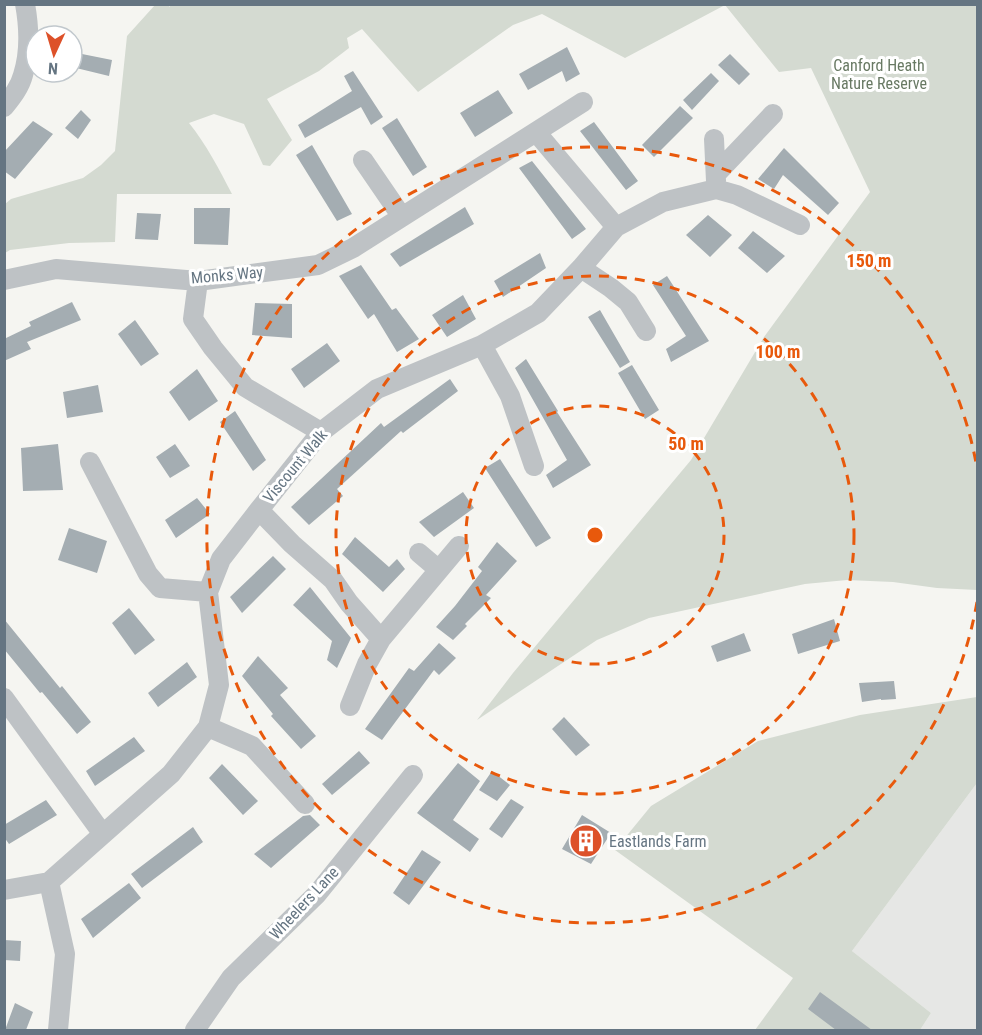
<svg xmlns="http://www.w3.org/2000/svg" width="982" height="1035" font-family="'Roboto Condensed',sans-serif">
	<style>
		.built { fill: #e6e7e5 }
		.green { fill: #d4dad1 }
		.building { fill: #a4adb2 }
		.lines { fill: none; stroke-linecap: round; stroke-linejoin: round }
		.street { stroke: #bec2c5; stroke-width: 20 }
		.ring { fill: none; stroke: #e8590c; stroke-width: 3; stroke-dasharray: 10 8 }
		.labels { text-anchor: middle; dominant-baseline: central; stroke-width: 6; stroke-linejoin: round; paint-order: stroke }
		.park-label { font-size: 16px; fill: #687963; stroke: #fff }
		.street-label { font-size: 16px; fill: #657582; stroke: #fff }
		.poi-label { font-size: 16px; fill: #657582; stroke: #fff; text-anchor: start }
		.centre { fill: #e8590c; stroke: #fff; stroke-width: 3 }
		.ring-label { font-size: 18px; text-anchor: middle; font-weight: bold; fill: #e8590c; stroke: #fff; stroke-width: 6; stroke-linejoin: round; paint-order: stroke }
	</style>
	<rect width="100%" height="100%" fill="#f5f5f1"/>
	<path class="built" d="M 977,783 L 977,1030 L 920,1030 L 931,1013 L 852,951 Z"/>
	<path class="green" d="M 171,5 L 977,5 L 977,590 L 937,588 L 893,582 L 847,580 L 805,584 L 649,618 L 597,640 L 477,720 L 513,673 L 691,460 L 764,337 L 870,192 L 811,68 L 779,72 L 725,5 L 625,58 L 542,14 L 513,25 L 418,92 L 362,29 L 347,38 L 349,48 L 319,71 L 267,99 L 292,140 L 270,166 L 263,165 L 244,124 L 214,114 L 189,123 C 206,144 219,169 232,194 L 117,194 L 115,242 L 69,243 L 10,250 L 5,253 L 5,204 L 11,199 L 83,178 L 101,165 L 115,151 L 127,36 L 155,5 L 169,5 L 169,7 Z
		M 977,697 L 977,783 L 852,951 L 931,1013 L 920,1030 L 755,1030 L 793,978 L 615,850 L 651,806 L 758,741 L 860,715 Z"/>
	<path class="building" d="M 567,47 L 580,74 L 566,82 L 562,71 L 528,90 L 519,74 Z
		M 72,52 L 112,60 L 109,76 L 72,67 Z
		M 730,54 L 750,74 L 739,85 L 718,65 Z
		M 353,71 L 383,117 L 371,125 L 361,107 L 305,138 L 298,125 L 352,91 L 344,76 Z
		M 711,73 L 719,81 L 692,110 L 683,100 Z
		M 498,90 L 513,113 L 475,137 L 460,113 Z
		M 680,106 L 693,118 L 654,157 L 642,145 Z
		M 81,110 L 91,120 L 78,139 L 65,128 Z
		M 397,118 L 427,167 L 413,176 L 382,128 Z
		M 33,121 L 53,134 L 15,179 L 4,171 L 4,152 Z
		M 594,122 L 638,181 L 626,190 L 580,131 Z
		M 312,145 L 352,214 L 337,221 L 296,155 Z
		M 784,148 L 839,203 L 828,215 L 783,175 L 774,189 L 758,179 Z
		M 532,161 L 586,229 L 572,239 L 519,168 Z
		M 465,207 L 474,224 L 400,267 L 390,254 Z
		M 194,208 L 230,208 L 228,245 L 194,244 Z
		M 137,213 L 161,214 L 158,240 L 135,239 Z
		M 708,215 L 732,235 L 710,257 L 686,235 Z
		M 753,231 L 785,256 L 767,273 L 738,248 Z
		M 540,253 L 546,268 L 503,297 L 494,281 Z
		M 361,265 L 392,310 L 396,308 L 419,339 L 397,352 L 374,314 L 368,319 L 339,276 Z
		M 667,276 L 709,341 L 671,362 L 666,349 L 686,336 L 653,285 Z
		M 463,295 L 476,319 L 447,337 L 432,315 Z
		M 72,302 L 81,320 L 27,342 L 31,349 L 4,361 L 4,339 L 31,326 L 29,322 Z
		M 255,303 L 292,304 L 292,338 L 252,335 Z
		M 600,310 L 630,362 L 620,368 L 588,317 Z
		M 135,320 L 159,354 L 141,366 L 118,334 Z
		M 327,343 L 340,361 L 304,388 L 291,369 Z
		M 526,359 L 558,411 L 557,412 L 591,465 L 553,488 L 546,475 L 567,460 L 515,368 Z
		M 632,365 L 659,410 L 645,419 L 618,373 Z
		M 197,369 L 218,401 L 189,421 L 169,392 Z
		M 450,379 L 458,391 L 403,433 L 401,431 L 337,489 L 343,496 L 309,525 L 291,507 L 381,423 L 384,427 Z
		M 98,385 L 103,412 L 67,418 L 63,392 Z
		M 235,411 L 266,460 L 253,471 L 220,422 Z
		M 58,444 L 63,490 L 23,491 L 21,448 Z
		M 175,444 L 190,466 L 170,478 L 156,457 Z
		M 500,459 L 551,538 L 536,547 L 485,468 Z
		M 463,492 L 474,508 L 434,537 L 419,522 Z
		M 197,498 L 210,514 L 176,538 L 165,520 Z
		M 69,528 L 107,541 L 97,573 L 58,560 Z
		M 355,537 L 389,567 L 397,559 L 405,569 L 383,592 L 342,554 Z
		M 497,542 L 517,561 L 486,595 L 491,598 L 465,624 L 467,626 L 453,640 L 436,627 L 455,606 L 482,571 L 478,567 Z
		M 273,556 L 286,569 L 242,613 L 230,597 Z
		M 310,587 L 351,638 L 337,668 L 327,660 L 332,641 L 293,605 Z
		M 129,608 L 155,640 L 135,655 L 112,623 Z
		M 4,619 L 60,688 L 62,686 L 91,722 L 77,734 L 42,692 L 40,693 L 4,649 Z
		M 834,619 L 840,641 L 798,654 L 792,634 Z
		M 744,633 L 751,651 L 717,662 L 711,646 Z
		M 439,643 L 456,658 L 439,675 L 434,670 L 382,740 L 365,729 L 409,668 L 414,671 Z
		M 258,656 L 288,688 L 280,695 L 316,736 L 301,749 L 271,716 L 273,714 L 242,676 Z
		M 187,662 L 197,677 L 158,707 L 148,693 Z
		M 894,681 L 896,699 L 881,700 L 881,699 L 862,702 L 859,683 Z
		M 564,717 L 590,745 L 576,756 L 552,729 Z
		M 134,737 L 145,751 L 95,786 L 86,771 Z
		M 359,751 L 370,763 L 332,795 L 322,784 Z
		M 458,763 L 480,781 L 453,820 L 479,839 L 470,852 L 417,813 Z
		M 222,764 L 258,801 L 243,815 L 209,778 Z
		M 492,771 L 510,785 L 497,801 L 479,790 Z
		M 511,799 L 524,807 L 502,838 L 489,829 Z
		M 46,800 L 57,815 L 9,844 L 4,837 L 4,825 Z
		M 310,815 L 320,825 L 271,868 L 254,854 L 303,816 Z
		M 582,815 L 611,833 L 591,864 L 562,849 Z
		M 193,827 L 203,842 L 142,888 L 131,874 Z
		M 422,850 L 441,862 L 409,905 L 393,893 Z
		M 129,883 L 141,898 L 93,938 L 81,919 Z
		M 4,940 L 21,941 L 20,961 L 4,960 Z
		M 820,992 L 872,1030 L 836,1030 L 808,1009 Z
		M 15,1003 L 33,1012 L 26,1030 L 5,1030 Z"/>
	<g class="lines">
		<path class="street" d="M 4,107 C 12,97 20,87 23,75 C 30,53 29,26 25,4
			M 536,132 L 616,227
			M 714,139 L 716,181
			M 363,160 L 402,217
			M 716,174 L 773,114
			M 581,268 L 611,288 L 628,302 L 646,331
			M 4,280 L 56,269 L 198,281 L 318,265 L 353,248 L 583,102
			M 198,281 L 193,319 L 213,348 L 245,387 L 321,432
			M 482,345 L 510,396 L 534,466
			M 90,462 L 148,574 L 160,588 L 208,592
			M 259,510 L 292,544 L 333,580 L 349,603 L 381,639
			M 419,553 L 439,570
			M 4,698 L 102,833
			M 350,706 L 367,664 L 381,639 L 459,546
			M 208,727 L 252,746 L 305,804
			M 49,882 L 65,954 L 58,1030
			M 4,890 L 49,882 L 171,774 L 208,727 L 219,685 L 208,592 L 221,559 L 259,510 L 321,432 L 377,389 L 482,345 L 538,313 L 581,268 L 616,227 L 663,202 L 716,189 L 737,195 L 800,225
			M 195,1030 L 231,978 L 317,894 L 413,775"/>
	</g>
	<g class="ring">
		<circle cx="595" cy="535" r="129"/>
		<circle cx="595" cy="535" r="259"/>
		<path d="M977 602A388 388 0 1 1 977 468"/>
	</g>
	<defs>
		<symbol id="building-disc" viewBox="-11 -11 22 22"><circle r="9.5" fill="#dd5129" stroke="#fff"/><path d="M-4-6H4V6H1V3H-1V6H-4ZM-2.5-4.3h1.7v1.8h-1.7ZM.8-4.3h1.7v1.8H.8ZM-2.5-1h1.7V.8h-1.7ZM.8-1h1.7V.8H.8Z" fill="#fff"/></symbol>
	</defs>
	<g fill-rule="evenodd">
		<use href="#building-disc" x="567" y="822" width="38" height="38"/>
	</g>
	<g class="labels">
		<g class="park-label">
			<text x="879" y="65">Canford Heath<tspan x="879" dy="18">Nature Reserve</tspan></text>
		</g>
		<g class="street-label">
			<text transform="translate(227 275) rotate(-5)">Monks Way</text>
			<text transform="translate(295 466) rotate(-50)">Viscount Walk</text>
			<text transform="translate(304 903) rotate(-47)">Wheelers Lane</text>
		</g>
		<g class="poi-label">
			<text x="609" y="841">Eastlands Farm</text>
		</g>
	</g>
	<circle cx="595" cy="535" r="9" class="centre"/>
	<g class="ring-label">
		<text x="869" y="267">150 m</text>
		<text x="778" y="358">100 m</text>
		<text x="686" y="450">50 m</text>
	</g>
	<rect width="982" height="1035" fill="none" stroke="#657582" stroke-width="12"/>
	<g transform="translate(54 54) rotate(184)"><circle r="28" fill="#ffffff" stroke="#c1c8cd" stroke-width="1.5"/>
	<path d="M0-4.5L10 22L0 15L-10 22Z" fill="#dd5129"/>
	<text y="-9" font-size="16" font-weight="bold" text-anchor="middle" fill="#657582">N</text>
	</g>
</svg>
